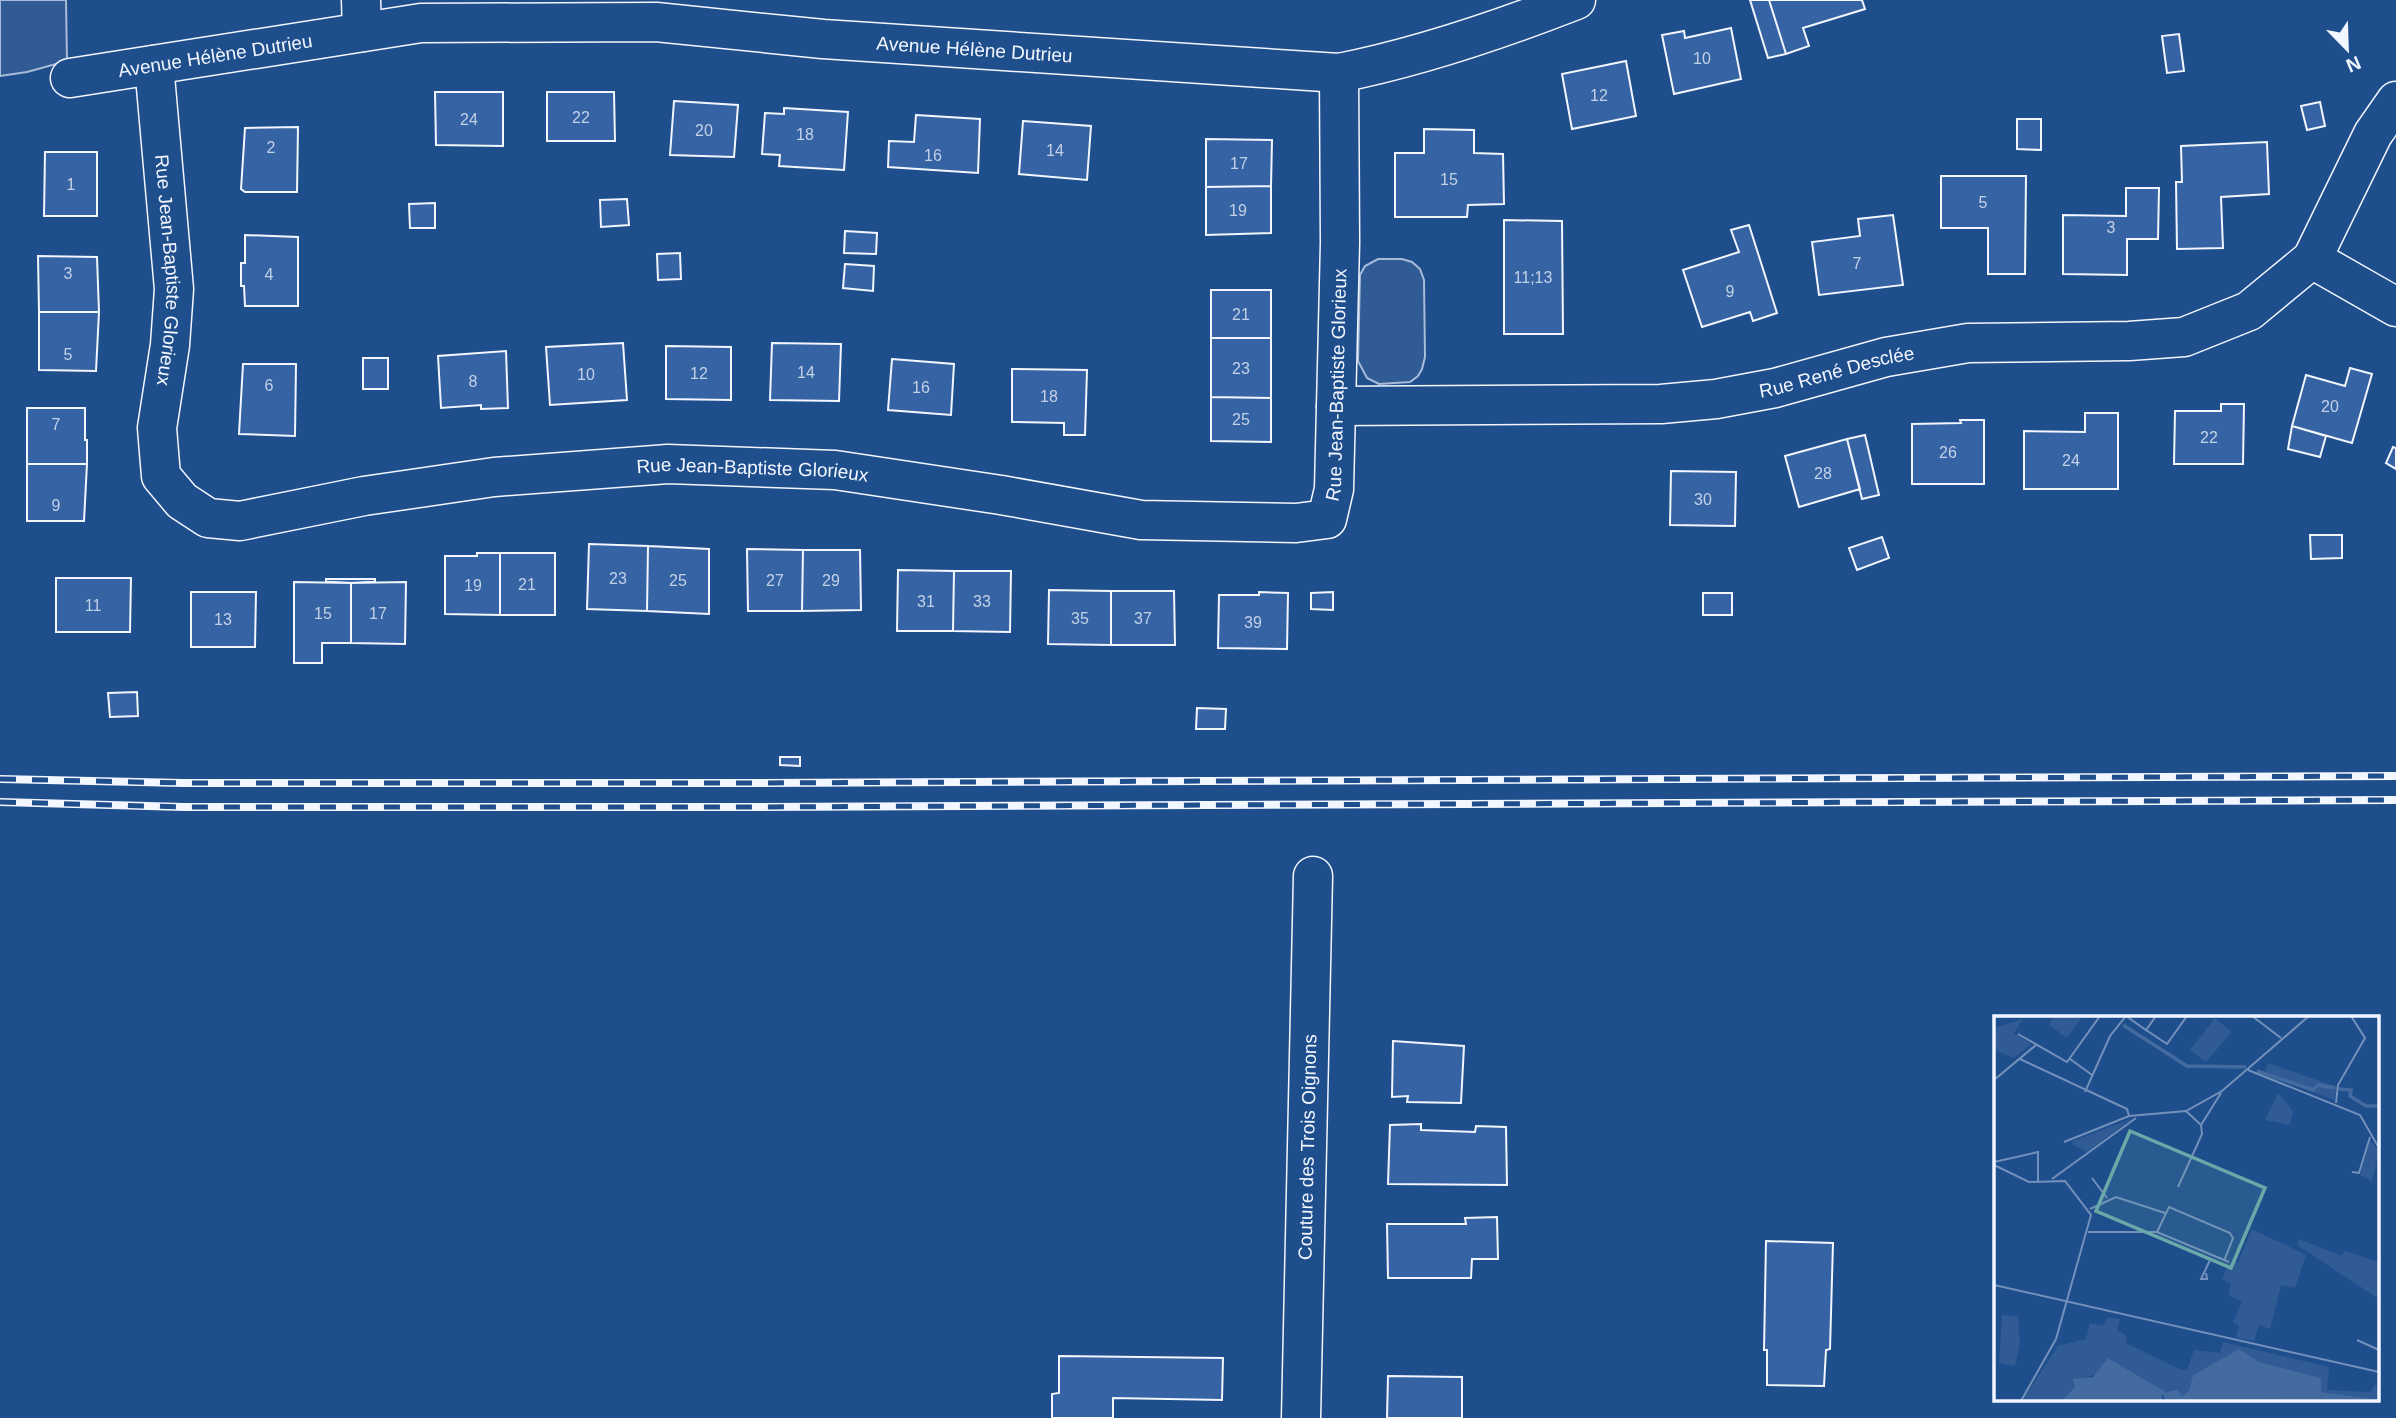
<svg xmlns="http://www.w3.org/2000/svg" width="2396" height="1418" font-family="Helvetica,sans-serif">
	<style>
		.built { fill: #305b95; stroke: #a8bbd7; stroke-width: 2 }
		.building { fill: #3563a3; stroke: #f2f6ff; stroke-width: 2 }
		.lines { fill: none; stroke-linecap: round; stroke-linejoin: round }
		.minor-casing { stroke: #f2f6ff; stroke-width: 41 }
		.minor { stroke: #1f4e8c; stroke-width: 38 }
		.rail-casing { stroke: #f2f6ff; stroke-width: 8 }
		.rail { stroke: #1f4e8c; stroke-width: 5; stroke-dasharray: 16; stroke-linecap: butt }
		.labels { text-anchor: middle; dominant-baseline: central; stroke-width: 5; stroke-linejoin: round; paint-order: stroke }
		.number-label { font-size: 16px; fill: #c3d1e8 }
		.street-label { font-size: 19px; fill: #f2f6ff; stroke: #1f4e8c }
		.inset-river { fill: none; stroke: #446ba0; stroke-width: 3.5 }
		.inset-road { fill: none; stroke: #7391ba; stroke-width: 2 }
		.view { fill: #6aa9a8; fill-opacity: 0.15; stroke: #6aa9a8; stroke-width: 3.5 }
		.inset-edge { fill: none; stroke: #f2f6ff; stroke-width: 3.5 }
	</style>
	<rect width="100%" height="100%" fill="#1f4e8c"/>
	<path class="built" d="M 0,0 L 66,0 L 67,61 L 27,72 L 0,76 Z
		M 1378,259 L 1402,259 L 1412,262 L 1420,269 L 1424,280 L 1425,357 L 1422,369 L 1418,376 L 1410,382 L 1379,384 L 1367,378 L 1358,361 L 1360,275 L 1365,266 Z"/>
	<path class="building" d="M 1750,0 L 1769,0 L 1786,54 L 1768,58 Z
		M 1769,0 L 1862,0 L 1865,9 L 1803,28 L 1809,46 L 1786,54 Z
		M 1731,28 L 1741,79 L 1674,94 L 1662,35 L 1684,31 L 1685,38 Z
		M 2179,34 L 2184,71 L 2167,73 L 2162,36 Z
		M 1626,61 L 1636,116 L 1572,129 L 1562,74 Z
		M 435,92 L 503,92 L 503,146 L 436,145 Z
		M 547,92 L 614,92 L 615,141 L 547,141 Z
		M 674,101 L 738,105 L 734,157 L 670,155 Z
		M 2320,102 L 2325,126 L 2307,130 L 2301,106 Z
		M 784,108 L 848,112 L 844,170 L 779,166 L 780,155 L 762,154 L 765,113 L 784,114 Z
		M 916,115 L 980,119 L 978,173 L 888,167 L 889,141 L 914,142 Z
		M 2017,119 L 2041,119 L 2041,150 L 2017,149 Z
		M 1023,121 L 1091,126 L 1087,180 L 1019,174 Z
		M 298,127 L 297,192 L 245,192 L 241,189 L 245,128 Z
		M 1424,129 L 1474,130 L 1474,153 L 1503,154 L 1504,204 L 1468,205 L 1467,217 L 1395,217 L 1395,153 L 1424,153 Z
		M 1206,139 L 1272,140 L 1271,186 L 1206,187 Z
		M 2267,142 L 2269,194 L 2221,197 L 2223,248 L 2177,249 L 2176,182 L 2182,182 L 2181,146 Z
		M 45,152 L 97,152 L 97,216 L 44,216 Z
		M 1941,176 L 2026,176 L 2025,274 L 1988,274 L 1988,228 L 1941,228 Z
		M 1271,186 L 1271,233 L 1206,235 L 1206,187 Z
		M 2126,188 L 2159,188 L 2158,239 L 2127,239 L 2127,275 L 2063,274 L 2063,215 L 2126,216 Z
		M 627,199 L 629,225 L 601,227 L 600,200 Z
		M 435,203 L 435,228 L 410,228 L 409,204 Z
		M 1893,215 L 1903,285 L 1819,295 L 1812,242 L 1860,236 L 1858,219 Z
		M 1504,220 L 1562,221 L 1563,334 L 1504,334 Z
		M 1749,225 L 1777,313 L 1753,321 L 1750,312 L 1702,327 L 1683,270 L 1739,252 L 1731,230 Z
		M 845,231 L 877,233 L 876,254 L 844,253 Z
		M 245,235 L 298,237 L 298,306 L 245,306 L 244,286 L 241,286 L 241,263 L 245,263 Z
		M 680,253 L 681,279 L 658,280 L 657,254 Z
		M 38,256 L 97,257 L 99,312 L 39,312 Z
		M 845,264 L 874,266 L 873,291 L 843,288 Z
		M 1211,290 L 1271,290 L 1271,338 L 1211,338 Z
		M 39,312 L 99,312 L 96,371 L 39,370 Z
		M 1211,338 L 1271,338 L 1271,398 L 1211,397 Z
		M 623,343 L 627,400 L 550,405 L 546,347 Z
		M 772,343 L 841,344 L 839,401 L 770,400 Z
		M 666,346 L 731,347 L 731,400 L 666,399 Z
		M 506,351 L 508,408 L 481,409 L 481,405 L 441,408 L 438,356 Z
		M 363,358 L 388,358 L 388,389 L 363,389 Z
		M 892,359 L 954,364 L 951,415 L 888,410 Z
		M 243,364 L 296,364 L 295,436 L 239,434 Z
		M 2350,368 L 2372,374 L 2352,443 L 2292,426 L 2306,375 L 2345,386 Z
		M 1012,369 L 1087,370 L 1085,435 L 1064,435 L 1064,423 L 1012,422 Z
		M 1211,397 L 1271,398 L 1271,442 L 1211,441 Z
		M 2221,404 L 2244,404 L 2243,464 L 2174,464 L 2175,411 L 2221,411 Z
		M 27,408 L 85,408 L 85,440 L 87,440 L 87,464 L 27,464 Z
		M 2085,413 L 2118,413 L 2118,489 L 2024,489 L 2024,431 L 2085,432 Z
		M 1960,420 L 1984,420 L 1984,484 L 1912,484 L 1912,424 L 1961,423 Z
		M 2292,426 L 2326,436 L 2320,457 L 2288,449 Z
		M 1865,435 L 1879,495 L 1862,499 L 1847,439 Z
		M 1847,439 L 1860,489 L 1799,507 L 1785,456 Z
		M 2393,447 L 2396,448 L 2396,469 L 2386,463 Z
		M 27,464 L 87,464 L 84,521 L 27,521 Z
		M 1671,471 L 1736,472 L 1735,526 L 1670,525 Z
		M 2310,535 L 2342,535 L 2342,558 L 2311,559 Z
		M 1882,537 L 1889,558 L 1857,570 L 1849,548 Z
		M 589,544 L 648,546 L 647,611 L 587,609 Z
		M 648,546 L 709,549 L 709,614 L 647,611 Z
		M 747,549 L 803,550 L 802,611 L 748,611 Z
		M 803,550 L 860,550 L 861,610 L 802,611 Z
		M 477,553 L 500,553 L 500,615 L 445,614 L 445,556 L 477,556 Z
		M 500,553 L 555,553 L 555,615 L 500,615 Z
		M 898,570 L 954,571 L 953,631 L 897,631 Z
		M 954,571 L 1011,571 L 1010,632 L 953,631 Z
		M 56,578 L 131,578 L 130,632 L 56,632 Z
		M 326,579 L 375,579 L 375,582 L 351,583 L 326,582 Z
		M 294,582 L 351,583 L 351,643 L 322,643 L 322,663 L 294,663 Z
		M 406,582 L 405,644 L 351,643 L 351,583 Z
		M 1049,590 L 1111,591 L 1111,645 L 1048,644 Z
		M 1111,591 L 1174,591 L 1175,645 L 1111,645 Z
		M 191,592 L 256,592 L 255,647 L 191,647 Z
		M 1259,592 L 1288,593 L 1287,649 L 1218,648 L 1219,595 L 1259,595 Z
		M 1333,592 L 1333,610 L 1311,609 L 1311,593 Z
		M 1703,593 L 1732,593 L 1732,615 L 1703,615 Z
		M 137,692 L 138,716 L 110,717 L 108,693 Z
		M 1197,708 L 1226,709 L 1225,729 L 1196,729 Z
		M 780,757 L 800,757 L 800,766 L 780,765 Z
		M 1393,1041 L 1464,1046 L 1461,1103 L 1407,1102 L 1408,1096 L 1392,1097 Z
		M 1421,1124 L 1421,1130 L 1475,1132 L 1476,1126 L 1506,1127 L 1507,1185 L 1388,1184 L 1390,1125 Z
		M 1497,1217 L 1498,1259 L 1472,1259 L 1471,1278 L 1388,1278 L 1387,1224 L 1466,1224 L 1465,1218 Z
		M 1766,1241 L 1833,1243 L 1830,1349 L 1826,1350 L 1824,1386 L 1767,1385 L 1767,1350 L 1764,1350 Z
		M 1059,1356 L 1223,1358 L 1222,1400 L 1113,1398 L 1113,1418 L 1052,1418 L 1052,1394 L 1059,1393 Z
		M 1388,1376 L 1462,1377 L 1462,1418 L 1387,1418 Z"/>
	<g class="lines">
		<defs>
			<g id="minor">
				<path d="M 361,0 L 362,32"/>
				<path id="s1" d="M 154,65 L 174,289 L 170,345 L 157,428 L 161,476 L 182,501 L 208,518 L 240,521 L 364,496 L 494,477 L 668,464 L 835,470 L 1001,495 L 1141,520 L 1296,523 L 1327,519 L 1334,489 L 1340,243 L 1339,73"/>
				<path id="s2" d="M 70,78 L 421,23 L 656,22 L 823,39 L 1339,73 C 1420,57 1499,30 1576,0"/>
				<path d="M 2312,259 L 2396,307"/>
				<path id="s3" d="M 1336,406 L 1661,404 L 1716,399 L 1775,388 L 1886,357 L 1968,343 L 2129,341 L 2184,337 L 2249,311 L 2312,259 L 2373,134 L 2396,101"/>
				<path id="s4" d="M 1301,1418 L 1313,876"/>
			</g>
		</defs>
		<use href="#minor" class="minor-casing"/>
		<use href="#minor" class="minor"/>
		<defs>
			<path id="rail" d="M 0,779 L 183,783 L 745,783 L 2396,776
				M 0,802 L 184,807 L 747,807 L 2396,800"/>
		</defs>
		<use href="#rail" class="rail-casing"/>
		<use href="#rail" class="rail"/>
	</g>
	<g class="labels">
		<g class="number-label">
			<text x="1702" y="58">10</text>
			<text x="1599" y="95">12</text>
			<text x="581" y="117">22</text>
			<text x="469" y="119">24</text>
			<text x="704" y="130">20</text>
			<text x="805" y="134">18</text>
			<text x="271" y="147">2</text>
			<text x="1055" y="150">14</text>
			<text x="933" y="155">16</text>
			<text x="1239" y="163">17</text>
			<text x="1449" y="179">15</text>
			<text x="71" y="184">1</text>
			<text x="1983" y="202">5</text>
			<text x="1238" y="210">19</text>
			<text x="2111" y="227">3</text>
			<text x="1857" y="263">7</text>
			<text x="68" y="273">3</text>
			<text x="269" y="274">4</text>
			<text x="1533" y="277">11;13</text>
			<text x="1730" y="291">9</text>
			<text x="1241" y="314">21</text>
			<text x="68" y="354">5</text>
			<text x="1241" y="368">23</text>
			<text x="806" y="372">14</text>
			<text x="699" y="373">12</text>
			<text x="586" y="374">10</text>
			<text x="473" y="381">8</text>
			<text x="269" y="385">6</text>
			<text x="921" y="387">16</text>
			<text x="1049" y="396">18</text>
			<text x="2330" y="406">20</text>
			<text x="1241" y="419">25</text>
			<text x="56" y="424">7</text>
			<text x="2209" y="437">22</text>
			<text x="1948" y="452">26</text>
			<text x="2071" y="460">24</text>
			<text x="1823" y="473">28</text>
			<text x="1703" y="499">30</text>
			<text x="56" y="505">9</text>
			<text x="618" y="578">23</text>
			<text x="678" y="580">25</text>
			<text x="775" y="580">27</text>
			<text x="831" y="580">29</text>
			<text x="527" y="584">21</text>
			<text x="473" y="585">19</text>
			<text x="926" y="601">31</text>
			<text x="982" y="601">33</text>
			<text x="93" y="605">11</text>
			<text x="323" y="613">15</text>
			<text x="378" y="613">17</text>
			<text x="1080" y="618">35</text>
			<text x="1143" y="618">37</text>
			<text x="223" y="619">13</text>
			<text x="1253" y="622">39</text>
		</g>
		<g class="street-label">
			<text stroke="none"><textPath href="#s2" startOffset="910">Avenue Hélène Dutrieu</textPath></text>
			<text stroke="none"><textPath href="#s2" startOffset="147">Avenue Hélène Dutrieu</textPath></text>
			<text stroke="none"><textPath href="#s1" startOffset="206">Rue Jean-Baptiste Glorieux</textPath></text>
			<text stroke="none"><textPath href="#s3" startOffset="504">Rue René Desclée</textPath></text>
			<text stroke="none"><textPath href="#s1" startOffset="1740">Rue Jean-Baptiste Glorieux</textPath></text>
			<text stroke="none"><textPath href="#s1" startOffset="1026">Rue Jean-Baptiste Glorieux</textPath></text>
			<text stroke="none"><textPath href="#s4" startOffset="271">Couture des Trois Oignons</textPath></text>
		</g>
	</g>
	<g transform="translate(1994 1016)">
		<rect width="385" height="385" fill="#1f4e8c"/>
		<path d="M 59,0 L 89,0 L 73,22 L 55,9 ZM 221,2 L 238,16 L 212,46 L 196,34 ZM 29,3 L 20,17 L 37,28 L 20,42 L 0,34 L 0,12 ZM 274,47 L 343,71 L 340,84 L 271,57 ZM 284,77 L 299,95 L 296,109 L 271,104 ZM 137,103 L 93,136 L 78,128 L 79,125 ZM 376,124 L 385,135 L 378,165 L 366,159 ZM 258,213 L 312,239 L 301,272 L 287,269 L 276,313 L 265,309 L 260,325 L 242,322 L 245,310 L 239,306 L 248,285 L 235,280 L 237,267 L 228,263 L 235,247 L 244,246 ZM 305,223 L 348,240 L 351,235 L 385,246 L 385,283 L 303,229 ZM 8,299 L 24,300 L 26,327 L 21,350 L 5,347 ZM 114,301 L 126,303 L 123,314 L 133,320 L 132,327 L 185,353 L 193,354 L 200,334 L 226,337 L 229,326 L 335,351 L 333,374 L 376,376 L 382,367 L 385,385 L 327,376 L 327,362 L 264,346 L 245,333 L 199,359 L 195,375 L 188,380 L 184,372 L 172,376 L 114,342 L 103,358 L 79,365 L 81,371 L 67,385 L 28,385 L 64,330 L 92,323 L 96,307 L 109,310 Z" fill="#305b95"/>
		<path d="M 245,333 L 265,346 L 327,362 L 327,376 L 379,383 L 172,385 L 168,378 L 168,385 L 67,385 L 81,371 L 79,363 L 99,361 L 114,342 L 172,376 L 184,373 L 188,380 L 195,375 L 199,359 Z" fill="#446ba0"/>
		<path class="inset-river" d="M 129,9 L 193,50 L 252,51M 263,55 L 319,74 L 324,69 L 341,72M 345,73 L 357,74 L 356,80 L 372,90 L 385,90"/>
		<path class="inset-road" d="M 132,0 L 152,14 L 162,0M 258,0 L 287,22M 152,14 L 173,28 L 193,0M 24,18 L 73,46 L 106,0M 26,43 L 133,93 L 135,100M 76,43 L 98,59M 254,54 L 366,99 L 385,132M 0,64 L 42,29M 91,76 L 116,20 L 132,0M 342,87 L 344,69 L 371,22 L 357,0M 192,95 L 207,109 L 227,77M 70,126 L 135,100 L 192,95 L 228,75 L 315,0M 0,146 L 44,136 L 44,166M 0,149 L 35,166 L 71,165 L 97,199 L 62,323 L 27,385M 358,156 L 365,157 L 376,121M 98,162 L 113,182M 58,163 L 142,102M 184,171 L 208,118 L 207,109M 96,193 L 122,181 L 171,197M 94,216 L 163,216 L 235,246M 163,216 L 175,191 L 236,217 L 239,222 L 230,245M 212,257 L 213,263 L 207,263 L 217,242M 0,269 L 385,356M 363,324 L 385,334"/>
		<path class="view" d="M 136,115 L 271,172 L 237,252 L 102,195 Z"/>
		<rect width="385" height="385" class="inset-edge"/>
	</g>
	<g transform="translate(2347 49) rotate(157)" stroke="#1f4e8c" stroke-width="5" paint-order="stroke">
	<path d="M0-5L12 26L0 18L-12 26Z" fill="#f2f6ff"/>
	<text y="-10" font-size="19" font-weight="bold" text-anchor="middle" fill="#f2f6ff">N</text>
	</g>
</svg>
